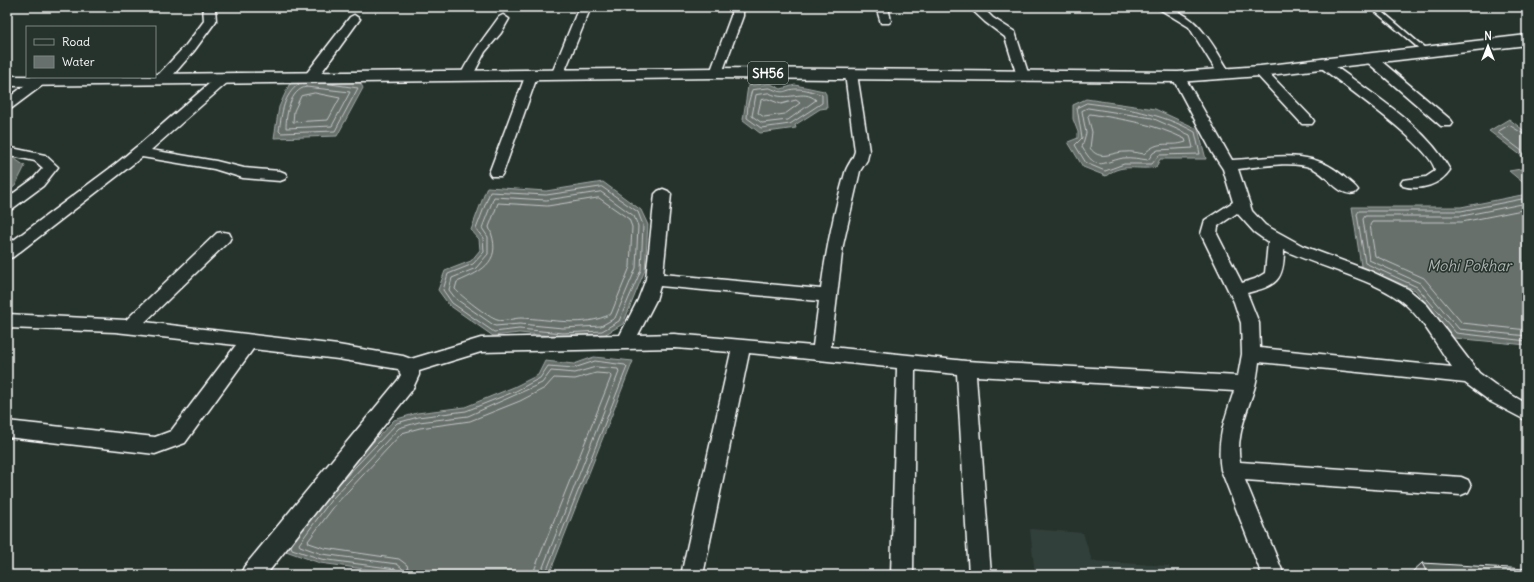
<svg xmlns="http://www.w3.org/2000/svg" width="1534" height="582" font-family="Delius,sans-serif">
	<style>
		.built { fill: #333f3a }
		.water { fill: #67706c; stroke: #a4a9a7 }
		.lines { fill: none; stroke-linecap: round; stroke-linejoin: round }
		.shore { stroke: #c2c6c4; stroke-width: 1 }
		.service-casing { stroke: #fff; stroke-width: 3 }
		.minor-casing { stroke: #fff; stroke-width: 3 }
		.primary-casing { stroke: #fff; stroke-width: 3 }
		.service { fill: #26332d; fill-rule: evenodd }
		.minor { fill: #26332d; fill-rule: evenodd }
		.primary { fill: #26332d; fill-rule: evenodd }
		.wall { fill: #464f4b; stroke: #fff }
		.building { fill: #515c57; stroke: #fff }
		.labels { text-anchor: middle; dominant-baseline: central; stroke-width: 3; stroke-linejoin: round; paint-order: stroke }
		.shield { fill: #26332d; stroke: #bec2c0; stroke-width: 1 }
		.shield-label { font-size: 13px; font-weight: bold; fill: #fff }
		.water-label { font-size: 15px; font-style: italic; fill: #b3b8b6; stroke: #26332d }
	</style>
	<rect width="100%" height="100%" fill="#26332d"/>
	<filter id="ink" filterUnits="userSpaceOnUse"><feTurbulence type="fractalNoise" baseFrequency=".025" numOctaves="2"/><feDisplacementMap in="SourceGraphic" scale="8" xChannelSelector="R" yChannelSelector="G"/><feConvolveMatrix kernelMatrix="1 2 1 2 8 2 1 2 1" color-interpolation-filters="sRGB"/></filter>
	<g filter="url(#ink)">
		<path class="built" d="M 1030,529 L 1083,533 L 1092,561 L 1169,566 L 1171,575 L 1035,575 Z"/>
		<path class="water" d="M 299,79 L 360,82 L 363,88 L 337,136 L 274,138 L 279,107 L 289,85 Z
			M 771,84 L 781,89 L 795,85 L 824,91 L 826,94 L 827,108 L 820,109 L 795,125 L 796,128 L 760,133 L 743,120 L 748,86 Z
			M 1086,99 L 1155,109 L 1198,129 L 1206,159 L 1160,159 L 1156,167 C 1138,171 1122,162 1106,176 L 1083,167 L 1068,142 L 1078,138 L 1078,132 L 1073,119 L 1073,105 Z
			M 1509,119 L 1527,133 L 1527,160 L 1489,131 Z
			M 7,156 L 15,159 L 25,166 L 15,186 L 7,192 Z
			M 1527,168 L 1527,186 L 1509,171 Z
			M 603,182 L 641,210 L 648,225 L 645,270 L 623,324 L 604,335 L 563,337 L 519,333 L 493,336 L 449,305 L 438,290 L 445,271 L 471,261 L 480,250 L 479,239 L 471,230 L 487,187 L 546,191 Z
			M 1527,194 L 1527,345 L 1454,338 L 1415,290 L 1361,266 L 1352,207 L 1461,207 Z
			M 594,357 L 633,361 L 549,575 L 408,575 L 320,563 L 283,550 L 324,494 L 394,420 L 417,413 L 465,407 L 514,387 L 538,375 L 545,361 L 574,364 Z"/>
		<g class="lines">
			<path class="shore" d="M 299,84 C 283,95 282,113 279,131 L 281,133 L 335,131 L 358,88 L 323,83
				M 306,87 L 350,92 L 332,126 L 286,128 C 286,114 290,90 306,87 Z
				M 770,88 C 787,96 783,89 797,89 C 806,89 814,92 822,95 L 822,103 L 790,124 L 761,128 L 747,118 L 748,104 L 752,90 Z
				M 315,93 L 340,98 L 328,120 L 293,122 L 294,111 L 301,96 Z
				M 769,93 C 788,103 803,88 816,100 L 788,120 L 762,123 L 752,116 L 756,95 Z
				M 768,99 L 781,104 L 796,100 L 800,103 L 785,114 L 764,117 L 758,113 L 761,100 Z
				M 1087,103 C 1125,108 1161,113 1195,132 L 1200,154 L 1159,155 L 1152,164 L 1124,164 L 1105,171 L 1086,163 L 1075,145 L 1082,138 L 1077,108 Z
				M 1088,108 L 1152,118 L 1190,135 L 1193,148 L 1158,150 L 1153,153 L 1148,160 C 1140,159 1131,157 1123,158 C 1100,163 1097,172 1082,147 L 1086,133 L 1082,111 Z
				M 1090,114 C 1123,119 1155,124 1185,139 L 1186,142 C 1168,148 1160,138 1144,154 C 1138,153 1131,151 1125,152 C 1111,152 1100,162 1090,148 L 1092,132 L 1088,117 Z
				M 1527,136 L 1509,125 L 1497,132 L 1527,155
				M 602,187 L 638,212 L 643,225 L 641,270 L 619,321 L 602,331 L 563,333 L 519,329 L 494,332 L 452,303 L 443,290 L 448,274 L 473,264 L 484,252 L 483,238 L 476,229 L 490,192 L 546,195 Z
				M 601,192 L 634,216 L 638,226 L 636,268 L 615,318 L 601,326 L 563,328 L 520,324 L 495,326 L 456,299 L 449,290 L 452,278 L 476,268 L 488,254 L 488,237 L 482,228 L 494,197 L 546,200 Z
				M 599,198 L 629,219 L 632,227 L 630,267 L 611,314 C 583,328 551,319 521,318 C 514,318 503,322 497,320 C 488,317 461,296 455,289 L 457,282 C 485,270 503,260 489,227 L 498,203 L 547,206 Z
				M 1527,198 L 1461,211 L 1359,211 L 1357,214 L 1365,263 L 1417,287 L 1456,333 L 1527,341
				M 1527,203 L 1462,216 L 1365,216 L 1363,219 L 1369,260 L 1420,283 L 1459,329 L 1527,336
				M 1527,209 L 1462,222 L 1372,222 L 1370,225 L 1375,256 L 1424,278 L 1462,323 L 1527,330
				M 338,485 L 397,423 L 418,417 L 466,411 L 516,391 L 540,378 L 548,366 L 574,368 L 595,361 L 625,365 L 627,367 L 545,575
				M 297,537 L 291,546 L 292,549 L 321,559 L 396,569 L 399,575
				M 404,575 L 402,568 L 397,564 L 322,554 L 300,546 L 299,544 L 331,500 L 399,428 L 419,422 L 468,416 L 542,383 L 551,371 L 575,373 L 596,367 L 618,369 L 619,372 L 540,575
				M 410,575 L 407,565 L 399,559 L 324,548 L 309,543 L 308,541 L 336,504 L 402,433 L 420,428 L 470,421 L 520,401 L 545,388 L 554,378 L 575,379 L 596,373 L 610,374 L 611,377 L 535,568 L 534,575"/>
			<defs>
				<path id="service" d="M 1370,7 L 1377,7 L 1426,49 L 1426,51 L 1422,51 Z"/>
				<path id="minor" d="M 203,7 L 215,7 L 216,21 L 194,51 L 167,82 L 157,82 L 156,79 L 157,76 L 186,45 L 204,21 Z
					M 579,7 L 591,7 L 564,73 L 558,77 L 553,76 L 552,73 Z
					M 731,7 L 743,7 L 743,16 L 722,73 L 716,77 L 711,76 L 710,73 L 731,16 Z
					M 876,7 L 888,7 L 891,21 L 889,23 L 881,23 Z
					M 969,7 L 982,7 L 993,18 L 1015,32 L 1029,76 L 1028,79 L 1018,79 L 1017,76 L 1005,37 L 985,22 Z
					M 1156,7 C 1196,7 1212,45 1231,74 L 1230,77 L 1220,77 L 1189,27 Z
					M 354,15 L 360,19 L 316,80 L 306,80 L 305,77 L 306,74 L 350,17 Z
					M 503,15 L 509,19 L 501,33 L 485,52 L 472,77 L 462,77 L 461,74 C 472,52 485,37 499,17 Z
					M 1370,54 L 1374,55 L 1451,120 L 1453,123 L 1451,126 L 1441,126 L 1366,61 L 1364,58 L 1366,55 Z
					M 1323,59 L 1327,60 C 1368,92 1425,124 1450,170 C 1440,185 1420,191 1403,186 L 1401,183 L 1403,180 L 1426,177 L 1435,171 C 1435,149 1339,82 1319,66 L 1317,63 L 1319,60 Z
					M 1260,67 L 1264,68 L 1312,118 L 1314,121 L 1312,124 L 1302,124 L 1256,74 L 1254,71 Z
					M 532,70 L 538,74 L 503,173 L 501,176 L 491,176 L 489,173 L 526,74 Z
					M 851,70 L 857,74 L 869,151 L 867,160 L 860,171 L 843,245 L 831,347 L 966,361 L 1238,376 L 1242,354 L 1241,323 L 1234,302 L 1201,234 L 1205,220 L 1233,202 L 1223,169 L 1213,154 L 1172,77 L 1178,73 L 1183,74 L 1232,160 C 1271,158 1310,147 1342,175 C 1347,180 1354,184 1358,190 L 1355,193 C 1339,198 1327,174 1312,168 C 1292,160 1258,167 1238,169 L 1252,211 L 1265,225 L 1303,246 L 1370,271 L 1408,289 L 1427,305 L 1479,373 L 1498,387 L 1527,404 L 1527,421 L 1491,402 L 1465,383 L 1259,362 C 1258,370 1257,378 1255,386 C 1248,410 1235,437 1240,462 L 1461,477 L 1468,480 L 1471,486 L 1468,492 L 1461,495 L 1245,480 L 1284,575 L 1262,575 L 1221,470 C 1216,441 1225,418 1234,391 L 976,376 L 991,575 L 969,575 L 957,374 L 915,370 L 913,575 L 891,575 L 897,368 L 749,353 L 703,575 L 681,575 L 731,352 L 674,348 L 481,352 L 419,371 L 419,375 L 412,390 L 266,575 L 241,575 L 244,567 L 398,380 L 401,375 L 398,369 L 338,359 L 253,349 L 185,443 L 155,454 L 7,437 L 7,421 L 155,437 L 171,431 L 236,345 L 115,332 L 7,328 L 7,314 L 126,320 L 217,233 L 223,232 L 229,233 L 231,237 L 229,241 L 145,322 L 338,345 L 403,356 L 411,359 L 481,338 L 620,335 L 638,300 L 646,279 L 655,194 L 658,191 L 663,189 L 668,191 L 671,194 L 663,274 L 821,289 C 826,250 834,212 845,173 C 847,165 853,160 855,151 L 845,74 ZM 1237,213 L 1254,232 L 1268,242 L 1265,273 L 1255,279 L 1242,283 L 1217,234 L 1218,226 ZM 1284,250 C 1320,268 1377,279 1406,305 C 1425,322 1437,346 1452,367 L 1260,348 L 1259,323 L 1247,293 C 1276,286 1284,281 1284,250 ZM 660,286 L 819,301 L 813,346 L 674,334 L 638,335 L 656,300 Z
					M 223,75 L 228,76 L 229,79 L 228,82 L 151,150 L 216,161 L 244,168 L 280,171 L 285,173 L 287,176 L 285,179 L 280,181 L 243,178 L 214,169 L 142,157 L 13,257 L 7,259 L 7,245 L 113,166 C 123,158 131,151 140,144 L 218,76 Z
					M 39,77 L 44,78 L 45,81 L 44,84 L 12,108 L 7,109 L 7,99 L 34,78 Z
					M 7,147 L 45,155 L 58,167 L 43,186 L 12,209 L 7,210 L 7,198 L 33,179 L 43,168 L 35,161 L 7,155 Z"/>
				<path id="primary" d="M 1527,35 L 1527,45 L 1260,76 L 1178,82 L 716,78 L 7,86 L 7,76 L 155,77 L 155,74 L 716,68 L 1178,72 L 1260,66 Z"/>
			</defs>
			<use href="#service" class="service-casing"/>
			<use href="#minor" class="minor-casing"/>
			<use href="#primary" class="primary-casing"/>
			<use href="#service" class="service"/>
			<use href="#minor" class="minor"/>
			<use href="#primary" class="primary"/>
		</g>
		<path class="wall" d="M 1422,563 L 1527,575 L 1414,575 L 1412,572 Z"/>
		<path class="building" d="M 1422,563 L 1527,569 L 1527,575 L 1428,575 Z"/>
	</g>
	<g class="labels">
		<rect class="shield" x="748" y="62" width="40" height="22" rx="3"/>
		<g class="shield-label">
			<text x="768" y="73">SH56</text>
		</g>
		<g class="water-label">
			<text x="1469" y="265">Mohi Pokhar</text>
		</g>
	</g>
	<rect width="1534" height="582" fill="none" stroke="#26332d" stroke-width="24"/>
	<rect x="12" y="12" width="1510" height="558" fill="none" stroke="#fff" stroke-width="1.5" filter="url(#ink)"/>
	<rect x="26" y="26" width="130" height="52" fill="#26332d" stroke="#7d8581"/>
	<rect x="34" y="39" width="20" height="6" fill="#26332d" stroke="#7d8581"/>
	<text x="62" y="46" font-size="12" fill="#ffffff">Road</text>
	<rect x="34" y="56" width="20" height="12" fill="#67706c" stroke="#7d8581"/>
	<text x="62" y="66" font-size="12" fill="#ffffff">Water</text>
	<g transform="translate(1488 46)" stroke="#26332d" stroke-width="3" paint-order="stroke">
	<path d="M0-3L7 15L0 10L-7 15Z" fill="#ffffff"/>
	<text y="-6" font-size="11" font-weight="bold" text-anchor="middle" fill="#ffffff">N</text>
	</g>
</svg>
